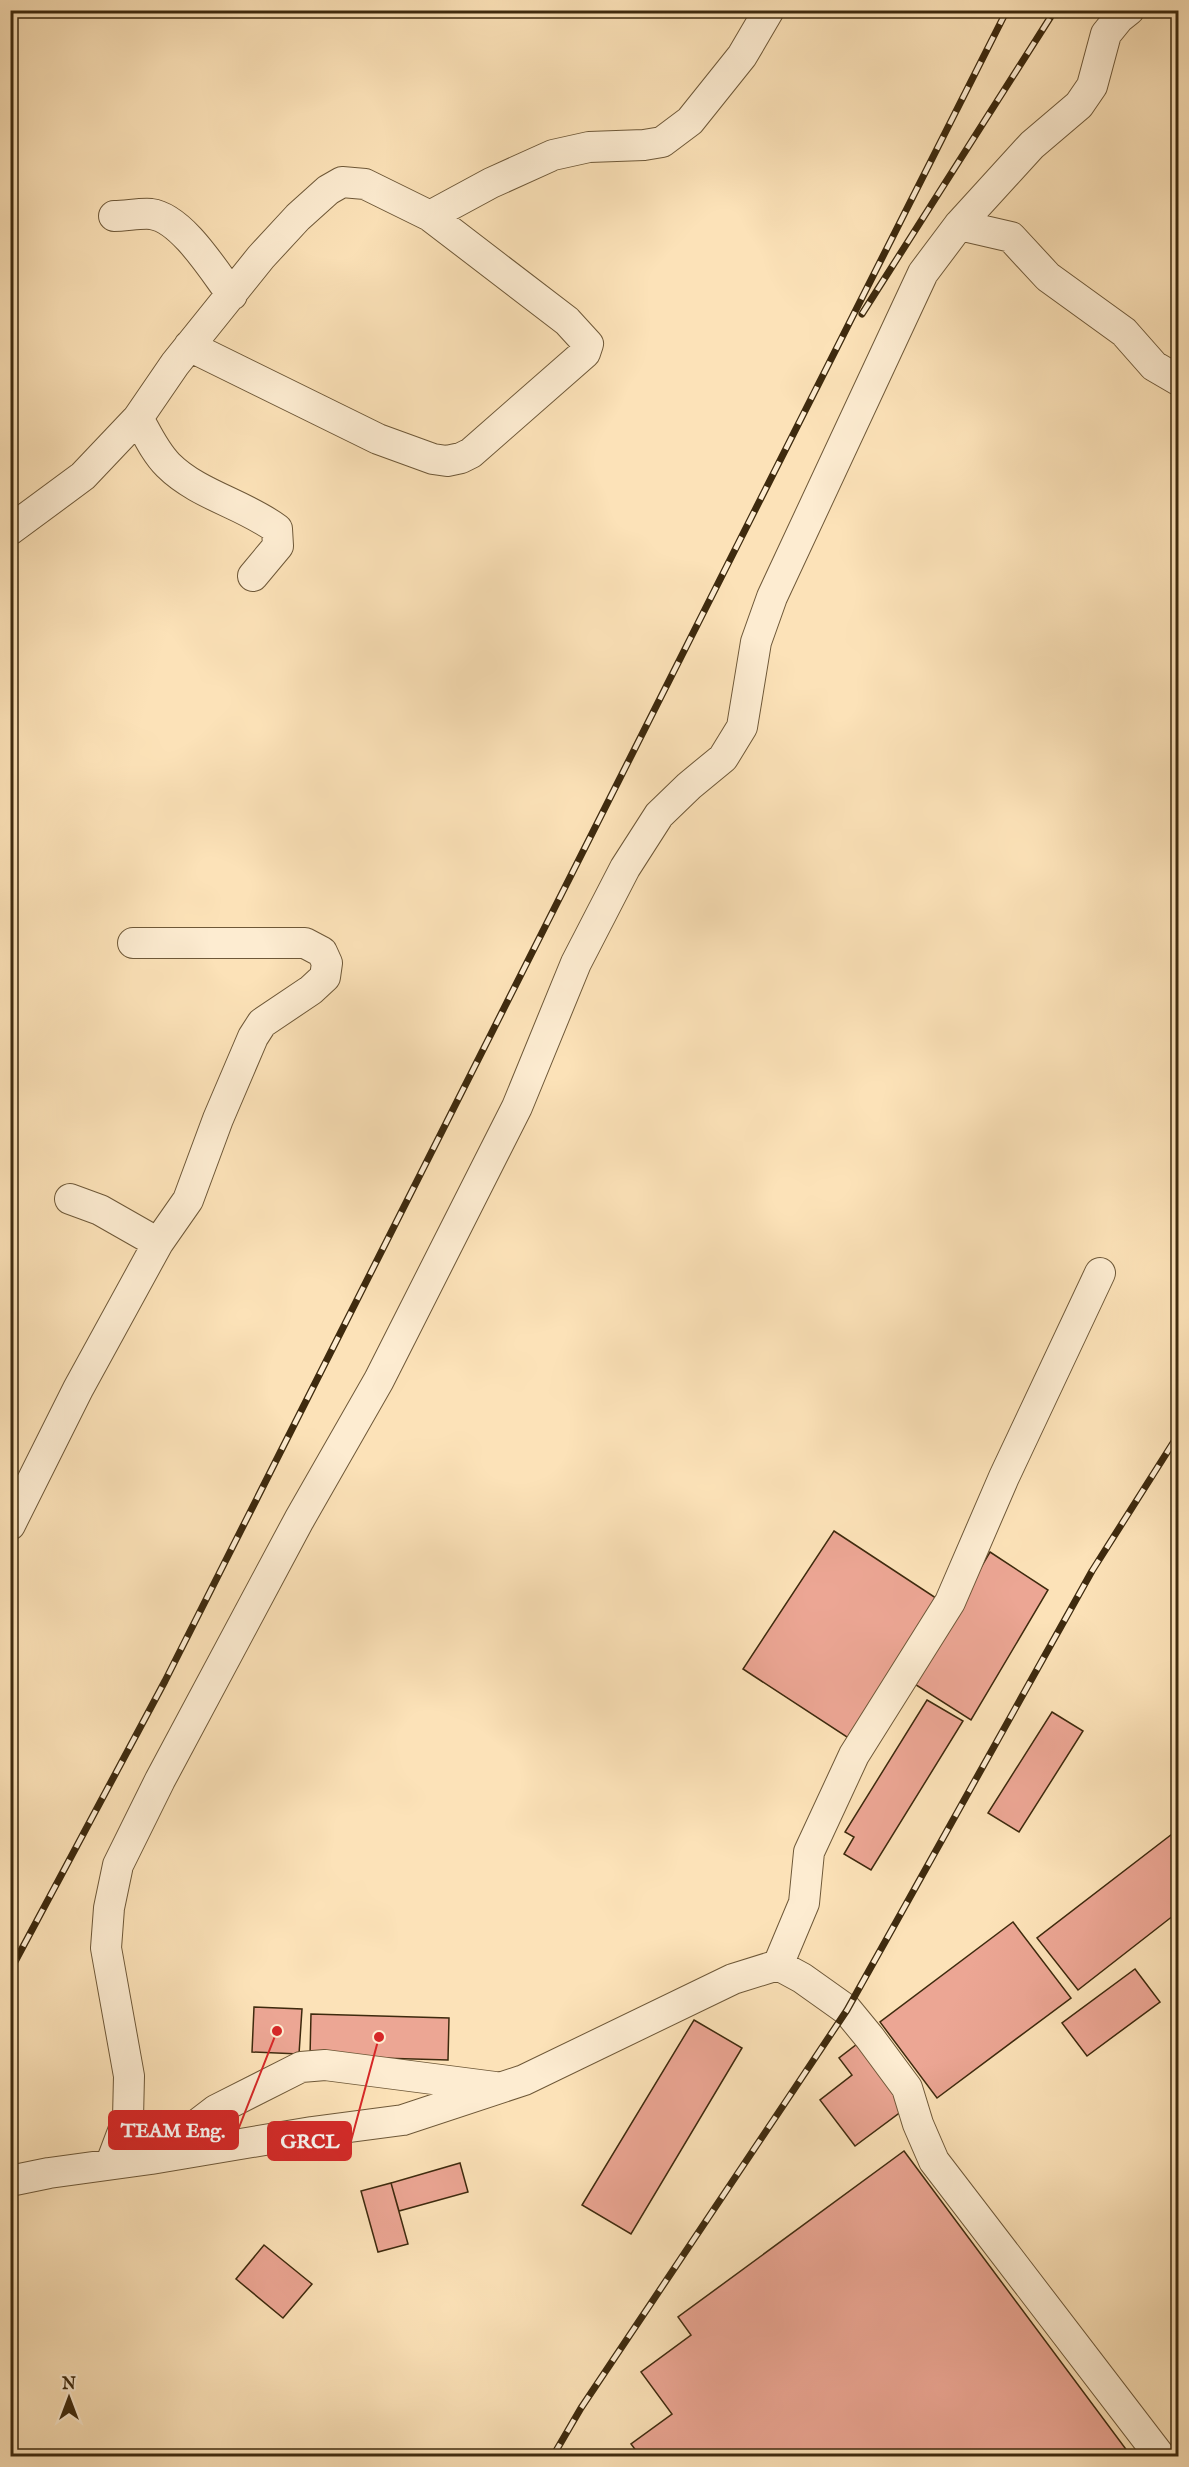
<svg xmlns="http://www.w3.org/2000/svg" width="1189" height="2467" font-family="'IM FELL English',serif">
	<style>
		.building { fill: #eca694; stroke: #3e2a0e; stroke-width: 1.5 }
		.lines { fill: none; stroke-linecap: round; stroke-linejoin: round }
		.minor-casing { stroke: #6e5838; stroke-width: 32 }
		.minor { stroke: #fdecd1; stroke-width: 30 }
		.rail-casing { stroke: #3e2a0e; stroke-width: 7 }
		.rail { stroke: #fdecd1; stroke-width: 4.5; stroke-dasharray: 14; stroke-linecap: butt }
		.leader { fill: none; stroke: #d62828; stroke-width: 2 }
		.callout-dot { fill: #d62828; stroke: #fdecd1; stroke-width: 2 }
		.callout { fill: #d62828; stroke: #d62828; stroke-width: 2 }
		.callout-label { font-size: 20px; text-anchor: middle; font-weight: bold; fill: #fff }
	</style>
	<rect width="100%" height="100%" fill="#fce2b8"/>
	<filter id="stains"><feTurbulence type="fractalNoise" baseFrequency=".00333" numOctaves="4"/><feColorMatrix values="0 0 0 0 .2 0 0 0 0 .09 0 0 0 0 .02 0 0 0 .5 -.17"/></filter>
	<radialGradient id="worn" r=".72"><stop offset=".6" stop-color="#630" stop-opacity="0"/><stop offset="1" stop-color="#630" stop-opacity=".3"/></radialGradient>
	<path class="building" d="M 834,1531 L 942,1602 L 850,1739 L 743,1669 Z
		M 990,1552 L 1048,1590 L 971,1720 L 913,1683 Z
		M 927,1700 L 963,1721 L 871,1870 L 844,1854 L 854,1837 L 845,1832 Z
		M 1052,1712 L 1083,1731 L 1019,1832 L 988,1813 Z
		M 1176,1831 L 1178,1834 L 1178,1912 L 1078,1990 L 1037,1938 Z
		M 1013,1922 L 1071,1998 L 937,2098 L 880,2022 Z
		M 1135,1969 L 1160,2002 L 1087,2056 L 1062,2023 Z
		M 254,2007 L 302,2009 L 299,2054 L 252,2052 Z
		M 311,2014 L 449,2018 L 448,2060 L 310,2056 Z
		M 694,2020 L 742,2048 L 631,2234 L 582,2205 Z
		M 861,2041 L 910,2105 L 855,2146 L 820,2100 L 852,2075 L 839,2058 Z
		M 904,2151 L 1131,2456 L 640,2456 L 631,2444 L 672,2414 L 641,2372 L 691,2335 L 678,2317 Z
		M 460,2163 L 468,2192 L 399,2211 L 391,2183 Z
		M 391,2183 L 408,2244 L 378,2252 L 361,2191 Z
		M 264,2245 L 312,2284 L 283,2318 L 236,2279 Z"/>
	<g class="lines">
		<defs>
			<path id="minor" d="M 114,216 C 126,216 140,213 151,214 C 182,218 214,271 232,295
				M 430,216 L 491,183 L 553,155 L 589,147 L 644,145 L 662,142 L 690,121 L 742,56 L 769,10
				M 959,225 L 1011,237 L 1048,277 L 1124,332 L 1154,366 L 1178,380
				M 138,418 C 147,434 155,452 168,465 C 198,495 244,504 277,529 L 278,546 L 253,576
				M 10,530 L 83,476 L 138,418 L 175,364 L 261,257 L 298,217 L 328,190 L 342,182 L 365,184 L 430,216 L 567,321 L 588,344 L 585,353 L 471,453 L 461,458 L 447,461 L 433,459 L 378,439 L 189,346
				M 70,1199 L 100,1210 L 158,1243
				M 10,1525 L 78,1389 L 158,1243 L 188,1200 L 218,1119 L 253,1037 L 262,1023 L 311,990 L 325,977 L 327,963 L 322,952 L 305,943 L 133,943
				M 778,1965 L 804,1903 L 809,1852 L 854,1755 L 950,1602 L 1004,1477 L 1100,1273
				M 156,2156 L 216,2110 L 301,2067 L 325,2065 L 495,2087
				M 111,2163 L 128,2118 L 129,2076 L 106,1948 L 109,1908 L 118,1865 L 160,1780 L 299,1520 L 379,1380 L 517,1107 L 576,963 L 625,868 L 659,815 L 689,786 L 723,758 L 742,727 L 756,642 L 772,597 L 923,273 L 959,225 L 1032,145 L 1079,105 L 1092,86 L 1106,34 L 1119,18 L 1129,10
				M 10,2181 L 49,2173 L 151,2159 L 312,2132 L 403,2120 L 524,2080 L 733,1979 L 778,1965 L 802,1978 L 847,2010 L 870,2038 L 907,2088 L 918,2124 L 934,2161 L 1160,2456"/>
		</defs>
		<use href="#minor" class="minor-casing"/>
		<use href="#minor" class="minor"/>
		<defs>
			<path id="rail" d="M 862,314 L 1055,10
				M 10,1971 L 165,1681 L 1007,10
				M 553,2456 L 581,2408 L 847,2010 L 1092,1571 L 1178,1435"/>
		</defs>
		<use href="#rail" class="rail-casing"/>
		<use href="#rail" class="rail"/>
	</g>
	<path class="leader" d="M277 2031L238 2130M379 2037L351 2141"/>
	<g class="callout-dot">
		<circle cx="277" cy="2031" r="6"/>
		<circle cx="379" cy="2037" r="6"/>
	</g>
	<g class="callout">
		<rect x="109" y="2111" width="129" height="38" rx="6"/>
		<rect x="268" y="2122" width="83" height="38" rx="6"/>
	</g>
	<g class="callout-label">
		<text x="173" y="2137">TEAM Eng.</text>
		<text x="310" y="2148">GRCL</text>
	</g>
	<rect width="1189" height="2467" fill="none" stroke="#fce2b8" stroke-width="36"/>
	<rect x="12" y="12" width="1165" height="2443" fill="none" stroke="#3e2a0e" stroke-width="3"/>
	<rect x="18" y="18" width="1153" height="2431" fill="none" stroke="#3e2a0e" stroke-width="1.5"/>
	<g transform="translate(69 2398)" stroke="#fdecd1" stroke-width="4.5" paint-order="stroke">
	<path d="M0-4.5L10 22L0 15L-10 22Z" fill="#3e2a0e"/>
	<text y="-9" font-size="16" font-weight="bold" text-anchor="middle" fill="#3e2a0e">N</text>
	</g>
	<rect width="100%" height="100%" filter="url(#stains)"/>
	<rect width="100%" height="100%" fill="url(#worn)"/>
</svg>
